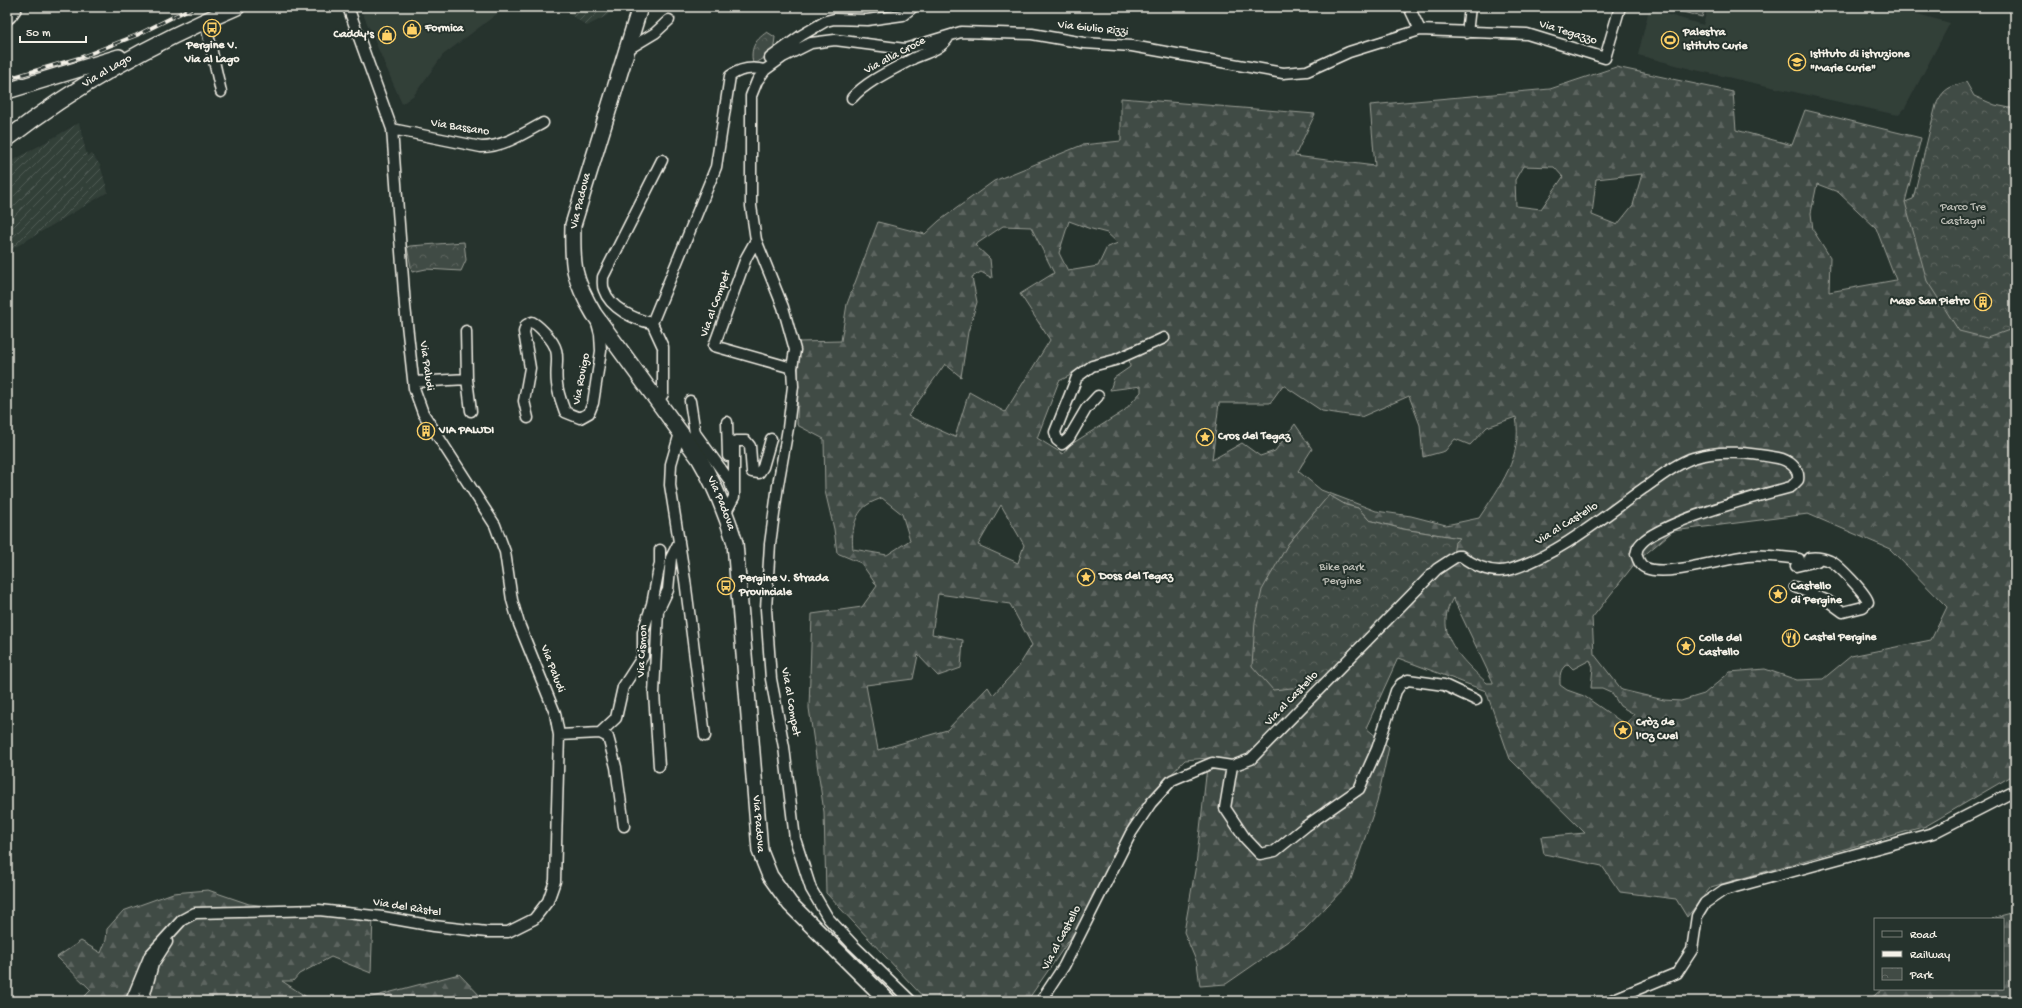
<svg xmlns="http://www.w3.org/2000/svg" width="2022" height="1008" font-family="'Gochi Hand',sans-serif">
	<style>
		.built { fill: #333f39 }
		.industrial { fill: url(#industrial-furrows) }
		.forest { fill: url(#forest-firs); stroke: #9a9e96; fill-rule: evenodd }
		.park { fill: url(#park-crowns); stroke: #9a9e96 }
		.garden { fill: #414b45; stroke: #9a9e96 }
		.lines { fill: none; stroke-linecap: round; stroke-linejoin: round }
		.street-casing { stroke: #f4f1e8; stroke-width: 13 }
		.secondary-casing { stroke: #f4f1e8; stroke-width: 18 }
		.highway-casing { stroke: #f4f1e8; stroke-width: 22 }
		.street { stroke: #26332d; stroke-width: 10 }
		.secondary { stroke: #26332d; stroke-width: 15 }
		.highway { stroke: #26332d; stroke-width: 19 }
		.rail-casing { stroke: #f4f1e8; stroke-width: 4 }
		.rail { stroke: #26332d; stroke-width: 2.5; stroke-dasharray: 8; stroke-linecap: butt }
		.labels { text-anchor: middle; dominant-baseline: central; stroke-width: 4; stroke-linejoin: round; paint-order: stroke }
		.poi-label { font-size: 12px; font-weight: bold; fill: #f4f1e8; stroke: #26332d; text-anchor: start }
		.street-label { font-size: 12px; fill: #f4f1e8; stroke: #26332d }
		.park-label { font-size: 12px; fill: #bebfb7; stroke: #26332d }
	</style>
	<defs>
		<pattern id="industrial-furrows" width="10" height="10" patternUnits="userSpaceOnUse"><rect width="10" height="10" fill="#333f39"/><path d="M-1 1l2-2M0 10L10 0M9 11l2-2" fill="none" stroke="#515b56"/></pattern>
		<pattern id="forest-firs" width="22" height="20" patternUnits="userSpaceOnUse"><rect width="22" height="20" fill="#414b45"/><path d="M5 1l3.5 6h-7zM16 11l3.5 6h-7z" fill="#5d6560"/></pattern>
		<pattern id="park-crowns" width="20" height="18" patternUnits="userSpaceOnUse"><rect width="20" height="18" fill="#414b45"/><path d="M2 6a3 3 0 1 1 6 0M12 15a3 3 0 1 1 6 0" fill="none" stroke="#5d6560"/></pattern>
	</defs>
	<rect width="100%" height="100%" fill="#26332d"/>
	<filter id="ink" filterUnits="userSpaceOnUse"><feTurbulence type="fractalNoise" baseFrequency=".025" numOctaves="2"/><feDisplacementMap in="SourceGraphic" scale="8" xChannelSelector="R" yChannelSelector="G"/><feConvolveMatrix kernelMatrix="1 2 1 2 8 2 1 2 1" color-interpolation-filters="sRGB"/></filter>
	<g filter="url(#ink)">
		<path class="built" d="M 360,7 L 506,7 L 443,55 L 414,95 L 402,104 Z
			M 1708,7 L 1911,7 L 1910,12 L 1950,23 L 1905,108 L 1899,115 L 1893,114 L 1691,69 L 1638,55 L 1649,9 L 1703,25 Z"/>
		<path class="industrial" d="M 559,7 L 610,7 L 608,15 L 587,26 Z
			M 79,123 L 87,156 L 92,154 L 100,165 L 108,192 L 7,252 L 7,164 Z"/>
		<path class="forest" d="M 1616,67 L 1733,92 L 1736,130 L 1792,145 L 1805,110 L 1921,138 L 1905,202 L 2013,328 L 2015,328 L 2015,774 L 1926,826 L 1711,887 L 1687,917 L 1676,899 L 1620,892 L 1602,866 L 1544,854 L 1541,837 L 1585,833 L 1510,759 L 1486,691 L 1398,658 L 1366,728 L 1389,747 L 1377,802 L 1350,882 L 1304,930 L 1226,984 L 1200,986 L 1197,963 L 1184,932 L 1196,865 L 1208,758 L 1185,760 L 1135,812 L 1079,926 L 1027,1001 L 927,1001 L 826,893 L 824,812 L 809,708 L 812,614 L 862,607 L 877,586 L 861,563 L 837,553 L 834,529 L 825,491 L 824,439 L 797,425 L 799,342 L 841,341 L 847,304 L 878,222 L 925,234 L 939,221 L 994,181 L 1082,145 L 1121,141 L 1121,98 L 1315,114 L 1295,156 L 1375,166 L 1370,105 L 1550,89 ZM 1523,166 L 1554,167 L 1563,177 L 1541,209 L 1516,206 L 1515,180 ZM 1642,174 L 1633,205 L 1617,225 L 1592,215 L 1596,179 ZM 1817,184 L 1838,192 L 1876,228 L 1896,280 L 1829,292 L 1830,257 L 1813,230 L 1811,213 ZM 1069,221 L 1088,228 L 1107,233 L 1118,243 L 1107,247 L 1098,266 L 1068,271 L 1059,253 ZM 1003,226 L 1031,227 L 1054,273 L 1020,294 L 1050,340 L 1005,412 L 969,392 L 955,437 L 908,416 L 945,364 L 961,377 L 968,332 L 977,302 L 972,277 L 981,272 L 992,278 L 990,259 L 975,245 ZM 1109,356 L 1129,358 L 1130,367 L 1114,378 L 1110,390 L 1141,386 L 1141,392 L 1124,411 L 1070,445 L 1063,454 L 1037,438 L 1059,381 ZM 1283,385 L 1322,411 L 1361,417 L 1409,396 L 1420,425 L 1423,457 L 1445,451 L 1455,439 L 1470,445 L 1487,427 L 1516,417 C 1523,457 1500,486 1479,518 L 1446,525 L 1411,516 L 1376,511 L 1321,490 L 1298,471 L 1312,449 L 1295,424 L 1275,451 L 1260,456 L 1242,443 L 1212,460 L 1219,403 L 1270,403 ZM 1329,496 L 1346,505 L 1358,508 L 1369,520 L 1403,529 L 1459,538 L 1455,542 L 1288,544 ZM 882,498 L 902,514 L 910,540 L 887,555 L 853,549 C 851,534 854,514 867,505 C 871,502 877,500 882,498 ZM 1001,505 L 1024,545 L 1018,563 L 978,545 ZM 1808,514 L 1890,549 L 1947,607 L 1931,640 L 1851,656 L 1823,679 L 1797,680 L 1765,669 L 1730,672 L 1704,694 L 1681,701 L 1664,700 L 1622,690 L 1594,654 L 1592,618 L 1636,562 L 1673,531 ZM 938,594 L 1010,604 L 1032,645 L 1017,669 L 993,695 L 988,687 L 947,730 L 878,750 L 866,685 L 913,679 L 918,655 L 938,676 L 961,668 L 963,640 L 932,634 ZM 1453,598 L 1493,682 L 1493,683 L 1487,683 C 1462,660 1432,634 1453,598 ZM 1590,660 L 1593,667 L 1591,688 L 1602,688 L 1611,692 L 1620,706 L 1634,714 L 1626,725 L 1584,696 L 1567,690 L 1560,685 C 1560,676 1559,669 1568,664 L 1573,669 Z
			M 208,890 L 249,904 L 373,917 L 371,973 L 331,957 L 299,974 L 293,981 L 282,981 L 308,998 L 361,1000 L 459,974 L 485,1001 L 80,1001 L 91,990 L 57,957 L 81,941 L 101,953 L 106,940 L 107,929 L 123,911 L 173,893 Z
			M 2015,913 L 2015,1001 L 1868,1001 L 1882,989 L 2003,989 L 2003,919 L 1992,919 Z"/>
		<path class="park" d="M 767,32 L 775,37 L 773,54 L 753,64 C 750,49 754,41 767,32 Z
			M 1966,82 L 1974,96 L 1995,105 L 2015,109 L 2015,328 L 1987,338 L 1959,331 L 1927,281 L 1905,202 L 1913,199 L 1936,105 C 1943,89 1949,87 1966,82 Z
			M 464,242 L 466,260 L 461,271 L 426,269 L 412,272 L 407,247 L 410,246 Z
			M 1329,495 L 1346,505 L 1358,508 L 1369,520 L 1403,529 L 1460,538 L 1455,542 L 1453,555 L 1445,560 L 1321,679 L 1301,687 L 1273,690 L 1252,666 L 1255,622 L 1262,590 L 1288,544 Z"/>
		<path class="garden" d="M 1664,7 L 1705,7 L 1702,17 Z"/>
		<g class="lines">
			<defs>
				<path id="street" d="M 1409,7 L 1420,30
					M 2014,7 L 2015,7
					M 205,21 L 221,92
					M 1467,33 L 1470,7
					M 625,51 L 655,33 L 669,20
					M 770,58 L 802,35 L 826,21 L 834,19 L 867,20 L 903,15 L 913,7
					M 852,98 C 867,81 894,69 914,58 C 926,53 941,49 948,38
					M 392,129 L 481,147 C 503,147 525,133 543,123
					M 662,160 L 603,277 C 603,281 602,286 604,290 C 610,308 635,320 652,323 L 716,167 L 730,76 C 741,68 752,67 765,70
					M 756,240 L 746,258 L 714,346 L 792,368
					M 652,323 L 663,347 L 663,394 L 657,402
					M 466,331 L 467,379 L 471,411
					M 414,382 L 467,379
					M 1098,396 L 1086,409 L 1069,438 L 1062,444 L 1057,440 L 1055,432 L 1077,377 L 1092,366 L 1115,360 L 1164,338
					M 690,401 L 695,433 L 729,480 L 732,489
					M 528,418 L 524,401 L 530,368 L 524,332 L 526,325 L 532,322 C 538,325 541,329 546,334 C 564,353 554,362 557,384 C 558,394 562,403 565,412 L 580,418 L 589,413 L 593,403 L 601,351 L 600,334 L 597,323
					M 727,422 L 728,456
					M 680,433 L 671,464 L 670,485 L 685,580 L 705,736
					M 726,512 L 734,497 L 734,445 L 736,441 L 746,441 L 750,446 L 752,472 L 759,473 L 763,467 L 771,439
					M 1796,566 L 1817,561
					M 1795,587 L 1828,601 L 1843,612 L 1863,607 L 1868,602 C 1867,595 1838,564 1830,561 C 1823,558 1816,557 1809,558
					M 600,733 L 616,718 L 623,687 L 643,656 L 643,632 L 652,604 L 660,563 L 660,550
					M 559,735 L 600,733 L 608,737 L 616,767 L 624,826
					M 659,766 L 654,693 L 658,611 L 668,590 L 671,558 L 679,542
					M 1232,766 L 1225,808 L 1245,838 L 1260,854 L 1275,851 L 1306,826 L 1359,789 L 1377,749 L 1396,691 L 1401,684 L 1408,680 L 1444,685 L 1476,700
					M 131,1001 L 150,955 L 182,920 L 195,913 L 319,910 L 383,917 L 434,926 L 487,932 L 508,932 L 534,919 L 548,901 L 555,881 L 559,735 L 555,713 L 519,624 L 512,600 L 505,552 L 495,525 L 423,413 L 414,388 L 405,306 L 392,129 L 348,7
					M 143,1001 L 153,964 L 167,942
					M 911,1001 L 853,945 L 828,918 L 811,889 L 795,839 L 784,747 L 771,679 L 766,609 L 770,544 L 778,485 L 788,428 L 793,386 L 792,368 L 795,350 L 783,307 L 756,240 L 751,206 L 751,96 L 757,81 L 765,70 L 783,57 L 811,43 L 835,40 L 905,49 L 961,32 L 1032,34 L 1084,43 L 1132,46 L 1283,73 L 1307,71 L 1349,52 L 1420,30 L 1527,34 L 1605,58 L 1620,7
					M 1041,1001 L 1064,966 L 1131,833 L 1151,803 L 1172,780 L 1212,763 L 1232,766 L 1251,759 L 1437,569 L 1457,556 L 1461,556 C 1476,567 1493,575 1512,569 C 1561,553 1603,517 1644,488 C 1659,478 1675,464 1693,458 C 1720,449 1751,453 1778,458 C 1788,460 1800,468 1798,480 L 1791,487 C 1761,495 1654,523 1639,546 C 1637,548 1637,552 1636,554 C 1638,560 1640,566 1646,568 C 1666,577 1723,559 1747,556 C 1764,554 1782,557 1799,559
					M 1609,1001 L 1677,973 L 1692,950 L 1697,916 L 1705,903 L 1724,890 L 1933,833 L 2015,791"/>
				<g id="secondary">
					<path id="s1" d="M 640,7 L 573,225 C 572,265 573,279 594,314 L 699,458 C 715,485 726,513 735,543 L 760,851 L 770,876 L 790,904 L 888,1001"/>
					<path d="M 7,91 L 119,57"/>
					<path id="s2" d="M 7,139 C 79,83 154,42 237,7"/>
				</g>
				<path id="highway" d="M 7,14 L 12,7"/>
			</defs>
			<use href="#street" class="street-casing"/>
			<use href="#secondary" class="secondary-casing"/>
			<use href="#highway" class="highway-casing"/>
			<use href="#street" class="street"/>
			<use href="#secondary" class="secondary"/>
			<use href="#highway" class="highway"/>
			<defs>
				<path id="rail" d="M 7,79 L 79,58 L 137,35 L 193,7"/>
			</defs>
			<use href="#rail" class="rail-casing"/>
			<use href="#rail" class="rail"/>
		</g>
	</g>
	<defs>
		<symbol id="bus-ring" viewBox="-11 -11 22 22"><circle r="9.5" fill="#26332d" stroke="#ffd166" stroke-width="1.5"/><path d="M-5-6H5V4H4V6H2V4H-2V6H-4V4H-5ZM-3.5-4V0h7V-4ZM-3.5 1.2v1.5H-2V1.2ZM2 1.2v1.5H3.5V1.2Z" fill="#ffd166"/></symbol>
		<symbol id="shop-ring" viewBox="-11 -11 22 22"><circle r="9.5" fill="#26332d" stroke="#ffd166" stroke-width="1.5"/><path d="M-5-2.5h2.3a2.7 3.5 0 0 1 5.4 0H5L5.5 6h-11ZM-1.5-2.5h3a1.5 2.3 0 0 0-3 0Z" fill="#ffd166"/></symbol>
		<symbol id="stadium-ring" viewBox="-11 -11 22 22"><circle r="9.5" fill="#26332d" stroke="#ffd166" stroke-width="1.5"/><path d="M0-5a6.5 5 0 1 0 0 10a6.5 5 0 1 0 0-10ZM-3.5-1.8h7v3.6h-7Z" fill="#ffd166"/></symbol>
		<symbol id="school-ring" viewBox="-11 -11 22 22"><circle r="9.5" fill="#26332d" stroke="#ffd166" stroke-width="1.5"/><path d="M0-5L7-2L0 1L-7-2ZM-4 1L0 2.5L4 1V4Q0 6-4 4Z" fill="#ffd166"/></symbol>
		<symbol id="building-ring" viewBox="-11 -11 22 22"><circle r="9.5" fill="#26332d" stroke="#ffd166" stroke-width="1.5"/><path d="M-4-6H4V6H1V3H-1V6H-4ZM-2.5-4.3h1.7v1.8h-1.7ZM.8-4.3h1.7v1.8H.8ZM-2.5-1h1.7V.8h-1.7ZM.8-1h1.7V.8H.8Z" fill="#ffd166"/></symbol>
		<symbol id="sight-ring" viewBox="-11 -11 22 22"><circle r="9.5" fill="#26332d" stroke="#ffd166" stroke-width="1.5"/><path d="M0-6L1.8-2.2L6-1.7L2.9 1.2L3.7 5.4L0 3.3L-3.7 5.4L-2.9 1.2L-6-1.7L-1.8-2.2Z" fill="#ffd166"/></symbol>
		<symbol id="restaurant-ring" viewBox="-11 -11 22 22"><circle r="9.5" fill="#26332d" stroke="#ffd166" stroke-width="1.5"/><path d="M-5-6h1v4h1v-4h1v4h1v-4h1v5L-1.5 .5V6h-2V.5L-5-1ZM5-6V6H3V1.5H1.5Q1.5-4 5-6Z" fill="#ffd166"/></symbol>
	</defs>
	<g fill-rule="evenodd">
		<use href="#bus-ring" x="202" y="18" width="20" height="20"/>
		<use href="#shop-ring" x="402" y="19" width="20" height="20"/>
		<use href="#shop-ring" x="377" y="25" width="20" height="20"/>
		<use href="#stadium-ring" x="1660" y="30" width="20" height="20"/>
		<use href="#school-ring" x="1787" y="52" width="20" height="20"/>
		<use href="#building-ring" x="1973" y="292" width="20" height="20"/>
		<use href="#building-ring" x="416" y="421" width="20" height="20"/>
		<use href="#sight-ring" x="1195" y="427" width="20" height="20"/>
		<use href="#sight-ring" x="1076" y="567" width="20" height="20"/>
		<use href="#bus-ring" x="716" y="576" width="20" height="20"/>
		<use href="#sight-ring" x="1768" y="584" width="20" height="20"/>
		<use href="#restaurant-ring" x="1781" y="628" width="20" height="20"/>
		<use href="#sight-ring" x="1676" y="636" width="20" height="20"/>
		<use href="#sight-ring" x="1613" y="720" width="20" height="20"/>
	</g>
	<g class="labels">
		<g class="poi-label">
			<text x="425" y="29">Formica</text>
			<text x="1683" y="33">Palestra<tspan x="1683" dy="14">Istituto Curie</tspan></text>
			<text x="374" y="35" text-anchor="end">Caddy's</text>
			<text x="212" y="46" text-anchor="middle">Pergine V.<tspan x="212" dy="14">Via al Lago</tspan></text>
			<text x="1810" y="55">Istituto di istruzione<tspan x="1810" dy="14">"Marie Curie"</tspan></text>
			<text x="1970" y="302" text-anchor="end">Maso San Pietro</text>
			<text x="439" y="431">VIA PALUDI</text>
			<text x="1218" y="437">Cros del Tegaz</text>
			<text x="1099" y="577">Doss del Tegaz</text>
			<text x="739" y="579">Pergine V. Strada<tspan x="739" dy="14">Provinciale</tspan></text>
			<text x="1791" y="587">Castello<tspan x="1791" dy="14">di Pergine</tspan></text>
			<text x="1804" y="638">Castel Pergine</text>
			<text x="1699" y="639">Colle del<tspan x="1699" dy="14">Castello</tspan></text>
			<text x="1636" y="723">Cròz de<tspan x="1636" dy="14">l'Oz Cuel</tspan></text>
		</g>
		<g class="street-label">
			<text transform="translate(1093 29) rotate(6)">Via Giulio Rizzi</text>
			<text transform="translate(1568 33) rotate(17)">Via Tegazzo</text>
			<text transform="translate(895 56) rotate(-28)">Via alla Croce</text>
			<text stroke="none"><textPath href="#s2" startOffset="121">Via al Lago</textPath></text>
			<text transform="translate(460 128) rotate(9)">Via Bassano</text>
			<text transform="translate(581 201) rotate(-76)">Via Padova</text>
			<text transform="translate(716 304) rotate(-70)">Via al Compet</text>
			<text transform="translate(426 366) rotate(82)">Via Paludi</text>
			<text transform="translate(582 379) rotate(-79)">Via Rovigo</text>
			<text stroke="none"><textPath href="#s1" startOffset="550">Via Padova</textPath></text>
			<text transform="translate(1567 524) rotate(-32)">Via al Castello</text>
			<text transform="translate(643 651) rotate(-87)">Via Cismon</text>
			<text transform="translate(552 669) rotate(69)">Via Paludi</text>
			<text transform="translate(1292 699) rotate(-46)">Via al Castello</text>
			<text transform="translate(790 702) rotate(80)">Via al Compet</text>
			<text stroke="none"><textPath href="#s1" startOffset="874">Via Padova</textPath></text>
			<text transform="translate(407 908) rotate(9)">Via del Ràstel</text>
			<text transform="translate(1062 938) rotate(-62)">Via al Castello</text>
		</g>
		<g class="park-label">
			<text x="1963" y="208">Parco Tre<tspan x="1963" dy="14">Castagni</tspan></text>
			<text x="1342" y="568">Bike park<tspan x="1342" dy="14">Pergine</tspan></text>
		</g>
	</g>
	<rect width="2022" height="1008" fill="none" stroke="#26332d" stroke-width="24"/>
	<rect x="12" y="12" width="1998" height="984" fill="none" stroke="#f4f1e8" stroke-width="1.5" filter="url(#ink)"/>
	<rect x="1874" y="918" width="130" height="72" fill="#26332d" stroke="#787f78"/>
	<rect x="1882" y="931" width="20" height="6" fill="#26332d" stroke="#787f78"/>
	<text x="1910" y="938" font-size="12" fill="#f4f1e8">Road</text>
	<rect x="1882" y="951" width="20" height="6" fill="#f4f1e8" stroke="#787f78"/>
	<text x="1910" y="958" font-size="12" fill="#f4f1e8">Railway</text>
	<rect x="1882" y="968" width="20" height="12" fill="url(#park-crowns)" stroke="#787f78"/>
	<text x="1910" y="978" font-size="12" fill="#f4f1e8">Park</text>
	<path d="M20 36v6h66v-6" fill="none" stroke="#f4f1e8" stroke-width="2"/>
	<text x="26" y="36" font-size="12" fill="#f4f1e8" stroke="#26332d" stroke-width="3" paint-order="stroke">50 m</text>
</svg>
